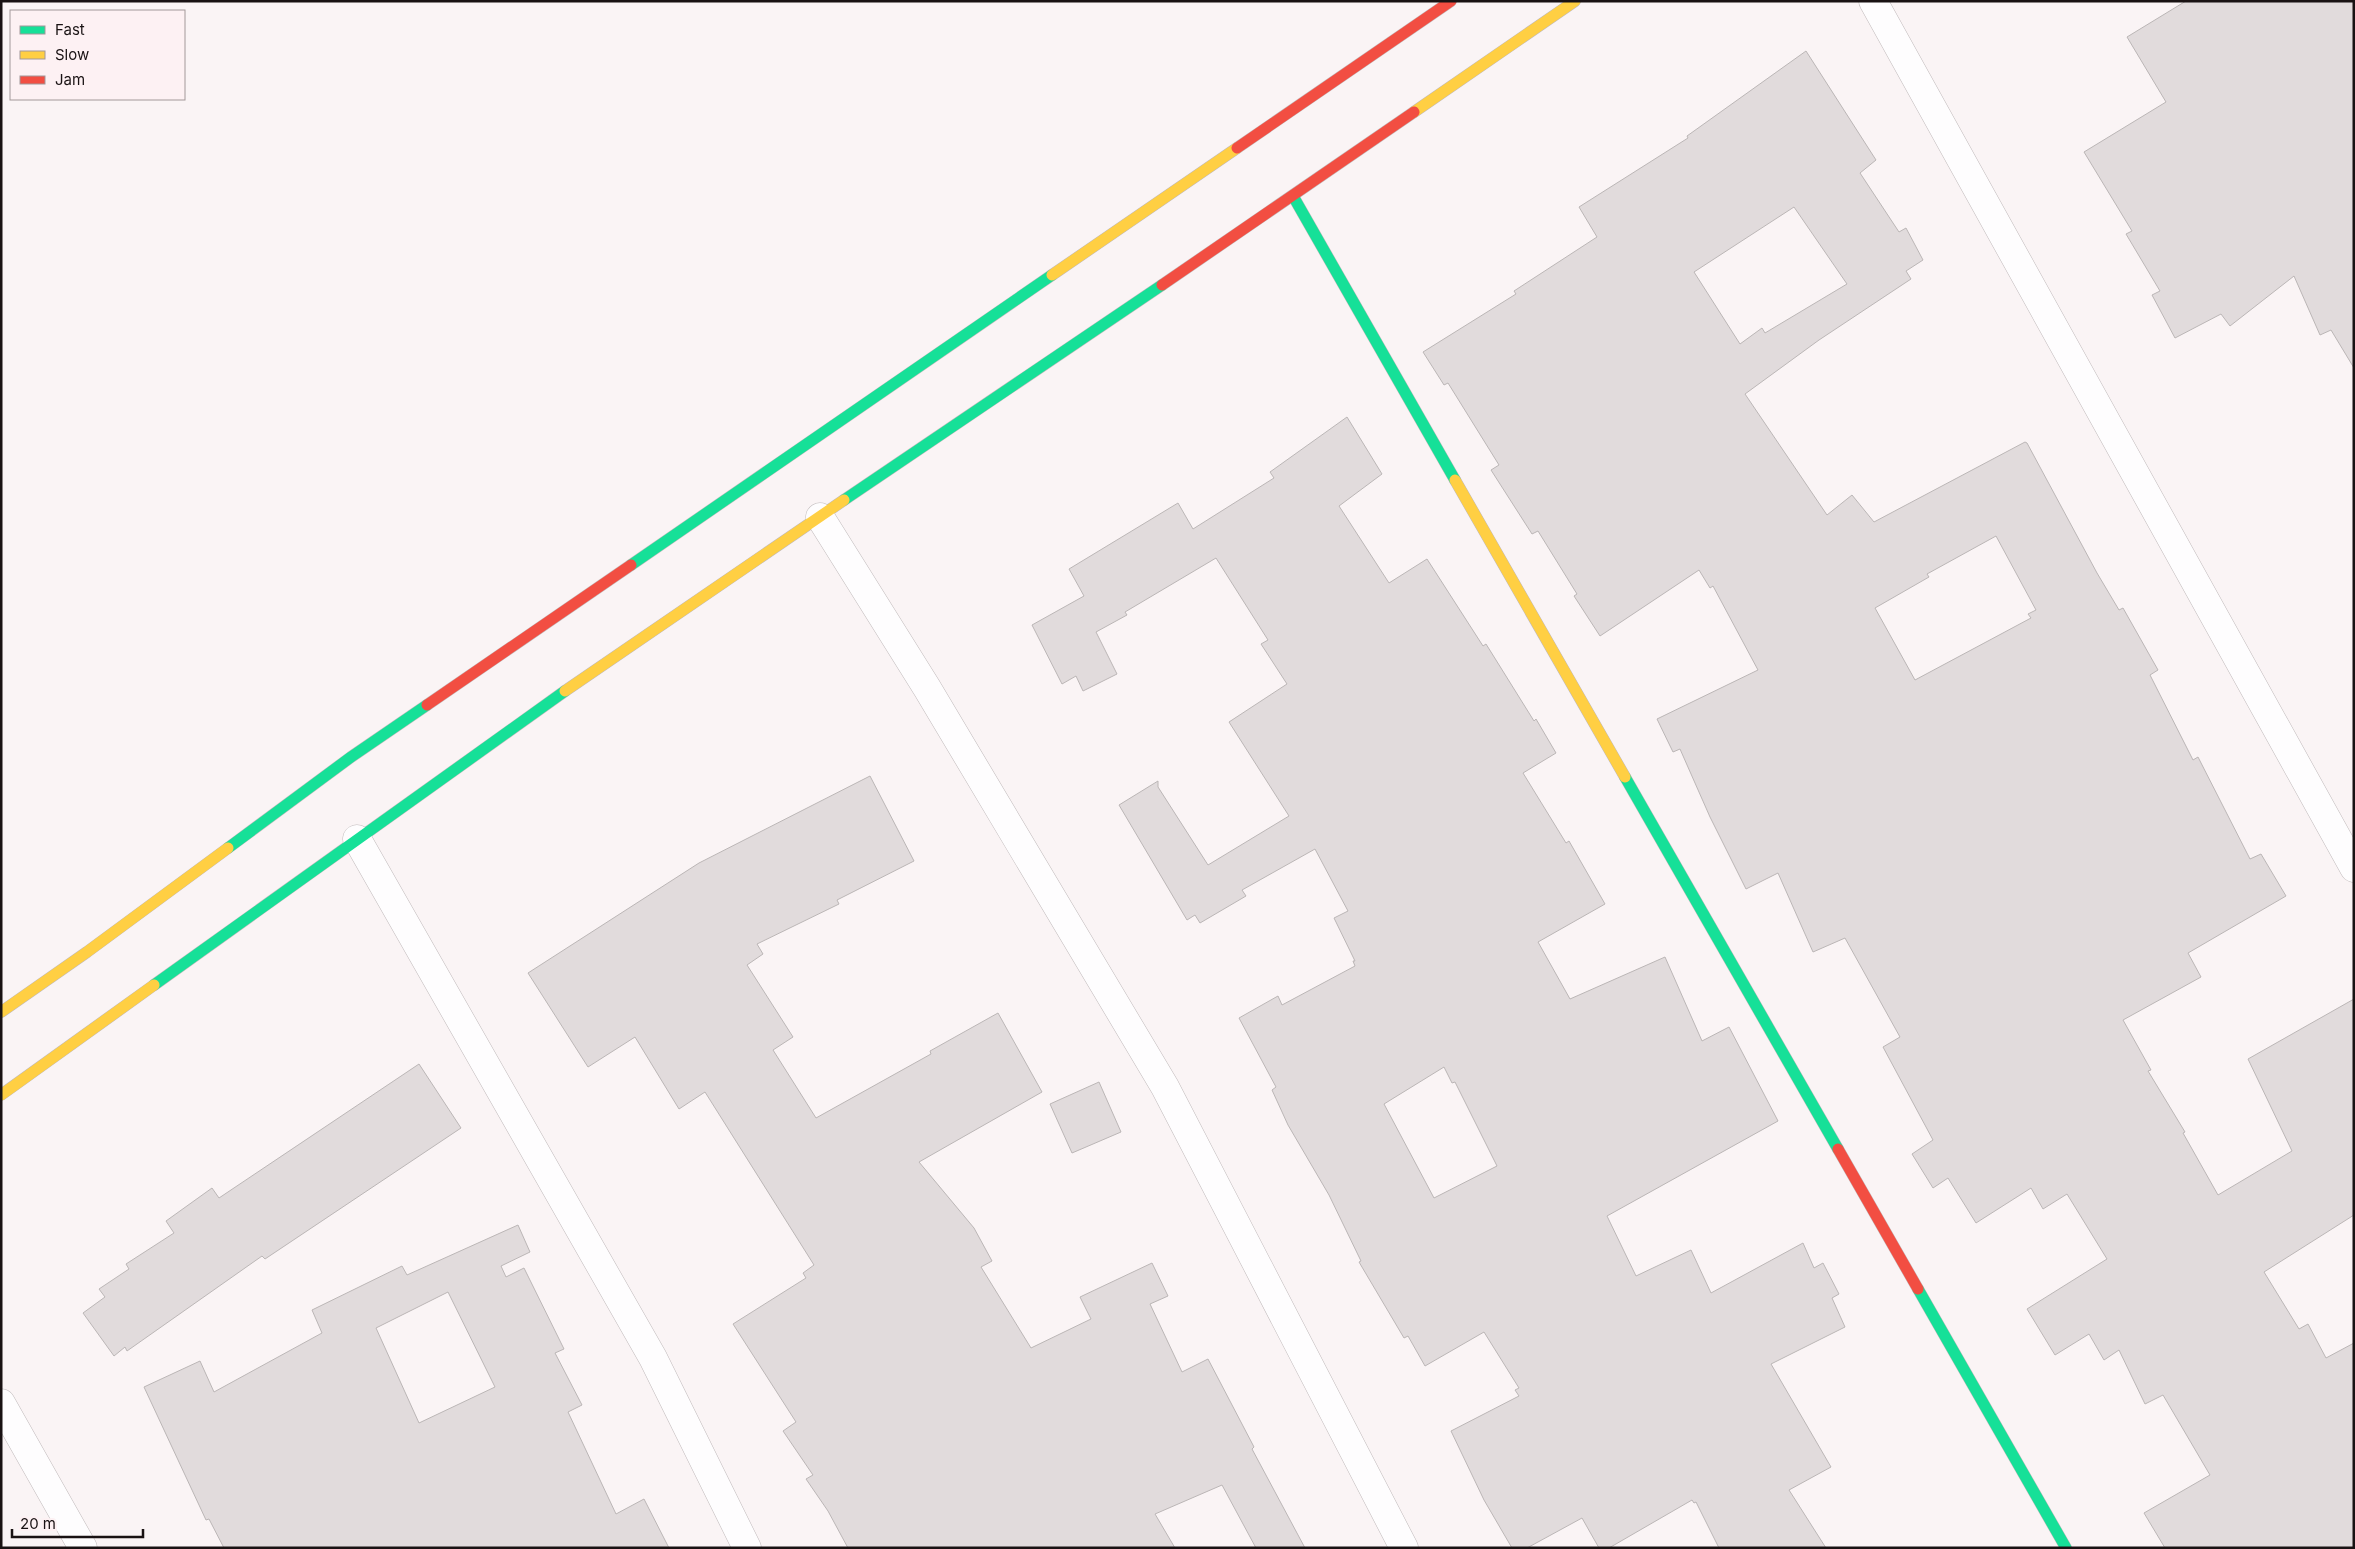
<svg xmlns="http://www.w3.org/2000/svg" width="2355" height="1549" font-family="Inter,sans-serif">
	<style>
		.building { fill: #e1dbdc; stroke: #bbb6b6; fill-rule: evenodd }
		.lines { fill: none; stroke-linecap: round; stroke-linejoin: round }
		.street-casing { stroke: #c0babb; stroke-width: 29 }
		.fast-casing { stroke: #c0babb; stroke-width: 12 }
		.slow-casing { stroke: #c0babb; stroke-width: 12 }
		.jam-casing { stroke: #c0babb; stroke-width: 12 }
		.street { stroke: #fefdfe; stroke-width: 28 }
		.fast { stroke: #16e098; stroke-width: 11 }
		.slow { stroke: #ffcf43; stroke-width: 11 }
		.jam { stroke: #f24e42; stroke-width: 11 }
	</style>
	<rect width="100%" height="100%" fill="#faf4f5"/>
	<path class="building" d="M 2186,1 L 2354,1 L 2354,368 L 2331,330 L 2320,335 L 2294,276 L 2230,326 L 2221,314 L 2175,338 L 2152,295 L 2160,291 L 2126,234 L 2132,231 L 2084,152 L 2166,102 L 2127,37 Z
		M 1806,51 L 1876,160 L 1860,173 L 1899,232 L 1906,228 L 1923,260 L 1906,271 L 1911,279 L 1819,340 L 1745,394 L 1827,515 L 1852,495 L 1874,522 L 2025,442 L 2027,443 L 2097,573 L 2119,610 L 2123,608 L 2158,670 L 2150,675 L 2193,760 L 2198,757 L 2250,859 L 2261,854 L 2286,896 L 2188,953 L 2201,977 L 2123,1020 L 2151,1070 L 2148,1071 L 2185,1132 L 2183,1133 L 2218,1195 L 2292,1151 L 2248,1059 L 2354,999 L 2354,1215 L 2264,1272 L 2299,1329 L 2308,1324 L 2326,1358 L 2354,1343 L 2354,1548 L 2165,1548 L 2144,1513 L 2210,1475 L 2163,1395 L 2145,1404 L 2119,1350 L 2104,1360 L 2089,1334 L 2055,1355 L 2027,1309 L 2107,1259 L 2067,1194 L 2043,1209 L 2031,1188 L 1976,1223 L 1948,1178 L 1933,1188 L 1912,1154 L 1933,1140 L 1883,1047 L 1900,1037 L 1845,938 L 1813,952 L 1778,873 L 1746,889 L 1710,817 L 1680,749 L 1673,752 L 1657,719 L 1758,670 L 1713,586 L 1710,588 L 1699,570 L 1600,636 L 1574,596 L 1577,594 L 1538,531 L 1532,534 L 1491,470 L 1499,465 L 1448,383 L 1444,385 L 1423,352 L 1516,294 L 1514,291 L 1597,237 L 1579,207 L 1688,138 L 1687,136 ZM 1794,207 L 1847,284 L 1765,333 L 1762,328 L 1740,344 L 1694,272 ZM 1996,536 L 2036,610 L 2028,614 L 2031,618 L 1915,680 L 1875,608 L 1929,577 L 1927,574 Z
		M 1347,417 L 1382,474 L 1339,506 L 1389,583 L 1427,559 L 1483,646 L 1486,644 L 1534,721 L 1536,719 L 1556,753 L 1523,773 L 1566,843 L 1569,841 L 1605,904 L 1538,942 L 1570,999 L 1665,957 L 1702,1041 L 1729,1027 L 1778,1121 L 1607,1216 L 1636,1276 L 1691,1250 L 1711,1293 L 1803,1243 L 1814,1268 L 1823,1263 L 1839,1294 L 1832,1298 L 1845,1327 L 1771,1364 L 1831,1467 L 1789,1490 L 1826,1548 L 1719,1548 L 1696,1502 L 1694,1503 L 1692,1500 L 1609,1548 L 1599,1548 L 1582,1518 L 1527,1548 L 1512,1548 L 1484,1500 L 1451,1431 L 1519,1396 L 1515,1390 L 1519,1388 L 1484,1332 L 1425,1366 L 1408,1336 L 1404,1338 L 1359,1262 L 1361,1261 L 1329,1195 L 1288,1125 L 1272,1090 L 1276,1087 L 1239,1018 L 1278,996 L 1282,1005 L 1355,966 L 1353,961 L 1355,961 L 1334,918 L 1348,911 L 1315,849 L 1242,890 L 1246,896 L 1200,923 L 1195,915 L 1187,920 L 1119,805 L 1158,781 L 1158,787 L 1208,865 L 1289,816 L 1229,722 L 1287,684 L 1261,644 L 1268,640 L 1216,558 L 1125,612 L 1127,615 L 1096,632 L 1117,674 L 1083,691 L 1076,676 L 1062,684 L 1032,625 L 1084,596 L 1069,569 L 1178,503 L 1193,529 L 1274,478 L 1270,472 ZM 1444,1067 L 1452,1083 L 1455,1082 L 1497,1166 L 1434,1198 L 1384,1104 Z
		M 870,776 L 914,861 L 837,900 L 839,904 L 757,944 L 763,954 L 747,965 L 793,1037 L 773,1050 L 816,1118 L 931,1054 L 930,1051 L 998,1013 L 1042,1092 L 919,1162 L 974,1228 L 992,1261 L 981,1267 L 1031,1348 L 1091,1319 L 1080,1297 L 1152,1263 L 1168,1296 L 1150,1304 L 1182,1372 L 1208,1359 L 1254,1447 L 1252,1449 L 1305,1548 L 1256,1548 L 1222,1485 L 1155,1514 L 1175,1548 L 848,1548 L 828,1511 L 806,1479 L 813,1475 L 783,1431 L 796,1422 L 733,1324 L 806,1278 L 803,1273 L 814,1265 L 705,1092 L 679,1109 L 635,1037 L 588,1067 L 528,973 L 699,863 Z
		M 419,1064 L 461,1128 L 265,1259 L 262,1256 L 127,1351 L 125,1347 L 114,1356 L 83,1313 L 105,1297 L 99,1289 L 129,1269 L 126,1264 L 174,1233 L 166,1221 L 212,1188 L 219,1198 Z
		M 1099,1082 L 1121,1132 L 1072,1153 L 1050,1104 Z
		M 518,1225 L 530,1252 L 501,1266 L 506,1277 L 524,1268 L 564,1349 L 555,1353 L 582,1405 L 568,1412 L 616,1514 L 644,1499 L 669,1548 L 224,1548 L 209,1519 L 206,1520 L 144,1387 L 200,1361 L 214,1392 L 322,1333 L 312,1310 L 402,1266 L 407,1275 ZM 448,1292 L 495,1387 L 419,1423 L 376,1328 Z"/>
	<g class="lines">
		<defs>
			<path id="street" d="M 1873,1 L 2354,868
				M 820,517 L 927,688 L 1165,1087 L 1404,1548
				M 357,839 L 653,1358 L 747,1548
				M 1,1403 L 83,1548"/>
			<path id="fast" d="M 1293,196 L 1455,480
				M 844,500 L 1162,285
				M 631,565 L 1052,275
				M 1625,777 L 1838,1149
				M 228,848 L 351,757 L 427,705
				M 154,985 L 565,691
				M 1918,1289 L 2066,1548"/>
			<path id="slow" d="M 1414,112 L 1575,1
				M 1052,275 L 1237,148
				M 1455,480 L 1625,777
				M 565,691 L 844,500
				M 1,1012 L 87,952 L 228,848
				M 1,1095 L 154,985"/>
			<path id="jam" d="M 1237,148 L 1451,1
				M 1162,285 L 1414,112
				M 427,705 L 631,565
				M 1838,1149 L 1918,1289"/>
		</defs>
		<use href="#street" class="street-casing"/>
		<use href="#fast" class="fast-casing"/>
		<use href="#slow" class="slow-casing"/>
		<use href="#jam" class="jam-casing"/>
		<use href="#street" class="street"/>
		<use href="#fast" class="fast"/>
		<use href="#slow" class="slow"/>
		<use href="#jam" class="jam"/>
	</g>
	<rect width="2355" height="1549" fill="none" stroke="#191213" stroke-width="5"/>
	<rect x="10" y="10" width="175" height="90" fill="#fdf1f3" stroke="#a29899"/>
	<rect x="20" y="26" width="25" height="8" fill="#16e098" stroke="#a29899"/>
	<text x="55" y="35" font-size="15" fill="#191213">Fast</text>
	<rect x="20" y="51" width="25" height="8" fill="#ffcf43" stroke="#a29899"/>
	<text x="55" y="60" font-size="15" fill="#191213">Slow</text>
	<rect x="20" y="76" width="25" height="8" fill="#f24e42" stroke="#a29899"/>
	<text x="55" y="85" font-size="15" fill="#191213">Jam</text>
	<path d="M12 1529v8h131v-8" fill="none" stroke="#191213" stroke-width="2.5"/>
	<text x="20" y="1529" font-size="15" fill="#191213" stroke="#fdf1f3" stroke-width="4" paint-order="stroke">20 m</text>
</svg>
